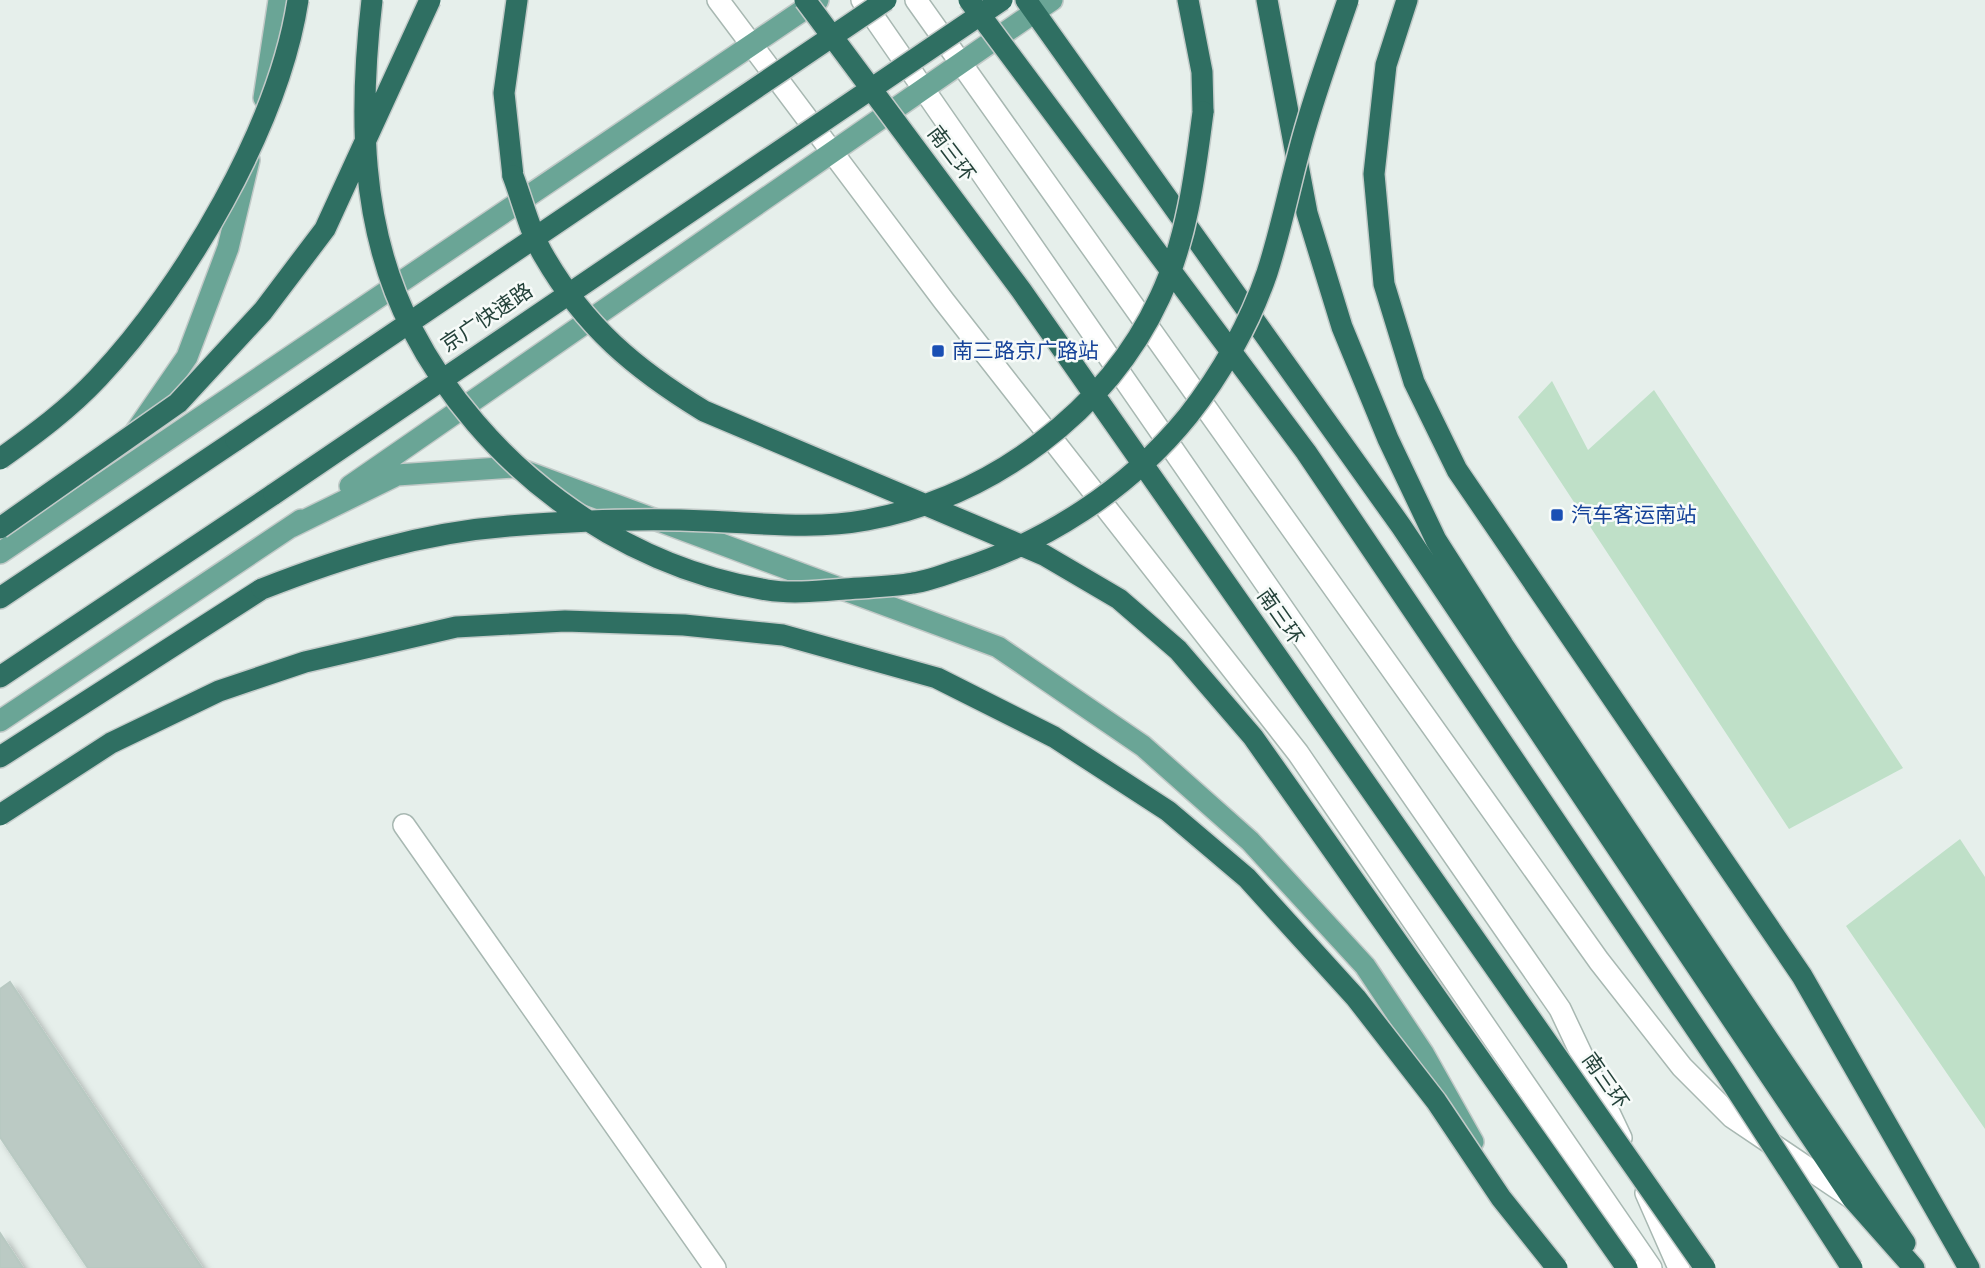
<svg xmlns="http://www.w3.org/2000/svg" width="1985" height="1268" font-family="'Sofia Sans Condensed','Noto Sans SC',sans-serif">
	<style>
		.green { fill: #bfe0c8 }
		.building { fill: #bbcac4; stroke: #b8c9c2; stroke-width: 2; filter: url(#shadow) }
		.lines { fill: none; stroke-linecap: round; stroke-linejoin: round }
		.minor-casing { stroke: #a8b8b2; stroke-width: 24 }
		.major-casing { stroke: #c2cac8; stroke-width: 24 }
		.highway-casing { stroke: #c2cac8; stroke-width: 24 }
		.minor { stroke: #fff; stroke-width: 21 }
		.major { stroke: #6aa596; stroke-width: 21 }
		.highway { stroke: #2f6f62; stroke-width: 21 }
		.highway-bridge-casing { stroke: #c2cac8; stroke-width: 24; stroke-linecap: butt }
		.highway-bridge { stroke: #2f6f62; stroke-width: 21 }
		.transit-dot { fill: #1a4fb4; stroke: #f7fbf9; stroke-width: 2.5 }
		.labels { text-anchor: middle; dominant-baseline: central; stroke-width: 5; stroke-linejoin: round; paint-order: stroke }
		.street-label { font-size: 21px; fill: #24423a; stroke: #f7fbf9 }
		.transit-label { font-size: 21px; fill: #164399; stroke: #f7fbf9; text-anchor: start }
	</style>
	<defs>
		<filter id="shadow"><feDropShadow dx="6" dy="6" stdDeviation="3.5" flood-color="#0004"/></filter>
	</defs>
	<rect width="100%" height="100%" fill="#e6efeb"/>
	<path class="green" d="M 1552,381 L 1588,450 L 1654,390 L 1903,768 L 1789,829 L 1518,417 Z
		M 1960,839 L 1985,877 L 1985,1129 L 1846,926 Z"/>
	<path class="building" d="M 10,982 L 202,1268 L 88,1268 L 0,1137 L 0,989 Z
		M 0,1233 L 23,1268 L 0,1268 Z"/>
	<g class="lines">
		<defs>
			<path id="minor" d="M 718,0 L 944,301 L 1298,753 L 1651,1268
				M 862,0 L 1560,1009 L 1621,1138
				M 916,0 L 1599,961 L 1682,1067 L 1732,1117 L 1852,1198
				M 404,825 L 715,1268
				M 1646,1193 L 1679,1268"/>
			<path id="major" d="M 264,98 L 279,0
				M 136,431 L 187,357 L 228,248 L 249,160
				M 350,486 L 1052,0
				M 291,527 L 397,475 L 514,467 L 998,647 L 1143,746 L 1250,841 L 1365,966 L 1423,1053 L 1473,1142
				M 0,553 L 818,0
				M 0,721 L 301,520"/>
			<path id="highway" d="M 1026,0 L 1401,526 L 1852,1198 L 1914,1268
				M 1188,0 L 1202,72 L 1203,112
				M 1267,0 L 1307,213 L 1342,327 L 1388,439 L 1436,540 L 1503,645 L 1905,1243
				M 1407,0 L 1386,65 L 1374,174 L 1384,284 L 1414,382 L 1457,470 L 1802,976 L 1969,1268
				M 513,176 L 504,93 L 517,0
				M 0,598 L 236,440
				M 0,677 L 274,494
				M 0,757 L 262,589"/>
		</defs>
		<use href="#minor" class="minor-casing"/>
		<use href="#major" class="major-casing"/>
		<use href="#highway" class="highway-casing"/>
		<use href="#minor" class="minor"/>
		<use href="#major" class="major"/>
		<use href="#highway" class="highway"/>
		<defs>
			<path id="highway-bridge" d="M 372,0 C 359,111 359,227 412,329 C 481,463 617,566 767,590 C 792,594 820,591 845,589 C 867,587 891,587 913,583 C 927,581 941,576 955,571 C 1045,543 1128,490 1188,416 C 1221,374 1250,323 1267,273 C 1283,224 1292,172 1307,123 C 1319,82 1334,41 1348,0
				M 805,0 L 1021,290 L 1705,1268
				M 969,0 L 1306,452 L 1725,1072 L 1852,1268
				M 513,176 C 523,202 530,233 544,256 C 585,327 635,369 704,411 L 1044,555 L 1119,599 L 1178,650 L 1253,737 L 1627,1268
				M 236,440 L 886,0
				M 0,459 C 35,434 69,409 98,378 C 185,286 279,125 298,0
				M 274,494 L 1002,0
				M 0,528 L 178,403 L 263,311 L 325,229 L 430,0
				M 262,589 C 344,557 420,533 509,526 C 574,521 641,518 706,521 C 760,523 814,530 867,520 C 991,497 1107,412 1160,297 C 1187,239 1195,175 1203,112
				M 0,815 L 111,743 L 219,691 L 305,662 L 456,627 L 565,621 L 684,625 L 783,635 L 937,678 L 1054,737 L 1168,811 L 1247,878 L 1356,998 L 1436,1101 L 1501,1198 L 1557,1268"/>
		</defs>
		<use href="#highway-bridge" class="highway-bridge-casing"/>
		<use href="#highway-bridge" class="highway-bridge"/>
	</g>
	<g class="transit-dot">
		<rect x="931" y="344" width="14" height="14" rx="3.5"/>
		<rect x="1550" y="508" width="14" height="14" rx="3.5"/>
	</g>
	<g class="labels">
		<g class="street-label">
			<text transform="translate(951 154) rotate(53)">南三环</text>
			<text transform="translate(487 318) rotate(-34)">京广快速路</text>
			<text transform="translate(1280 617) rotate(55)">南三环</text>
			<text transform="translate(1605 1081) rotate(55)">南三环</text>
		</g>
		<g class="transit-label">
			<text x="952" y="351">南三路京广路站</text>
			<text x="1571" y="515">汽车客运南站</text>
		</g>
	</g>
</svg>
